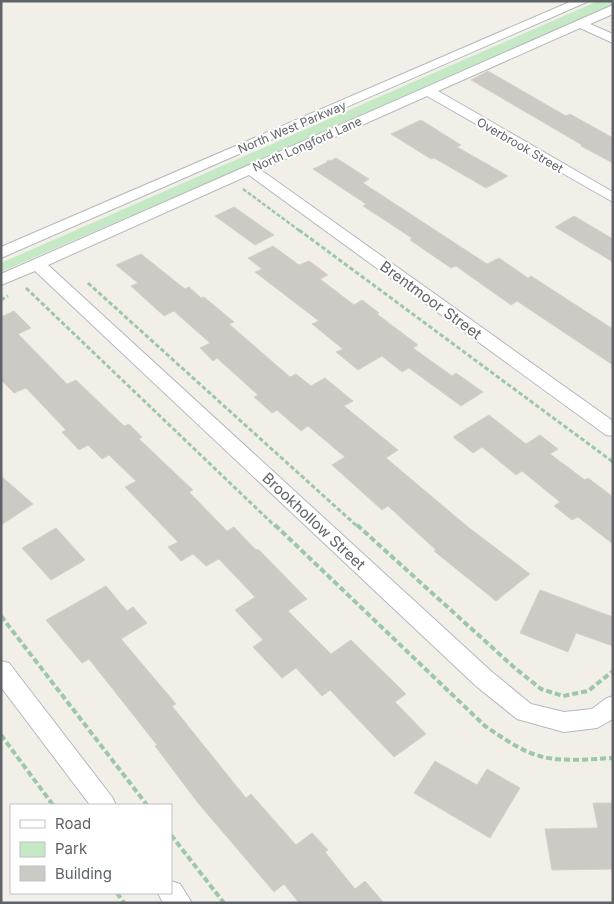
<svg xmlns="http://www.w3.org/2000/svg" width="614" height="904" font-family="Inter,sans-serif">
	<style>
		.green { fill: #c5e8c5 }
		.building { fill: #cccac5; stroke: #d6d1c6 }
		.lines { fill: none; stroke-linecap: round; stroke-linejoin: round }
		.minor-casing { stroke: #b5b8bc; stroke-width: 2 }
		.path-far2 { stroke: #9cc7a9; stroke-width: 2.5; stroke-dasharray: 4 2; stroke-linecap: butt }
		.path-far1 { stroke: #9cc7a9; stroke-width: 3; stroke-dasharray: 4.5 2.5; stroke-linecap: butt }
		.path { stroke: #9cc7a9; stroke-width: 4; stroke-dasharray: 6 3; stroke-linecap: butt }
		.minor { fill: #fff; fill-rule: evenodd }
		.labels { text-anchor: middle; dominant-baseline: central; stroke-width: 4; stroke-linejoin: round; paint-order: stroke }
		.far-street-label { font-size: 12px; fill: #5f6368; stroke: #fff }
		.street-label { font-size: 15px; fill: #5f6368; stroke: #fff }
	</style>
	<rect width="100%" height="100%" fill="#f1efe8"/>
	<path class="green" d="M 598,1 L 613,1 L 613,6 L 1,272 L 1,263 Z"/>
	<path class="building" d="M 488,71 L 566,116 L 570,114 L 613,138 L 613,163 L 581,146 L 582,145 L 471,80 Z
		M 421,120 L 461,145 L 457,147 L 508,176 L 486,188 L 434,158 L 431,159 L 391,134 Z
		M 336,158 L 369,179 L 363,183 L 487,264 L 499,258 L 528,278 L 531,276 L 613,329 L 613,365 L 517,301 L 511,305 L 456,266 L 451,268 L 410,240 L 412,238 L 363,206 L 366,204 L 313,169 L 326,163 L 328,160 L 330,161 Z
		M 234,207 L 274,235 L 255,245 L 215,216 Z
		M 574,216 L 613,239 L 613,262 L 555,227 Z
		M 273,246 L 299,265 L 309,261 L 328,275 L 320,279 L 354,305 L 362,300 L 379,313 L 377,314 L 418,345 L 413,348 L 452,376 L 456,373 L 483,392 L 461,406 L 409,368 L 402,372 L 382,356 L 358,370 L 336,352 L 343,349 L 312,324 L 319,321 L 255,272 L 262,269 L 248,258 Z
		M 141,254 L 185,289 L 189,287 L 201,298 L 204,297 L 234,322 L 229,324 L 290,377 L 296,374 L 311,386 L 325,378 L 353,401 L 344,406 L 398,450 L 386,458 L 468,527 L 530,574 L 496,601 L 434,551 L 436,550 L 388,506 L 382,510 L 332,465 L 345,457 L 308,426 L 301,431 L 277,410 L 272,413 L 254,397 L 258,395 L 217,358 L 213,361 L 200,348 L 210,343 L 174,311 L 164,316 L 131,286 L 138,283 L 116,265 Z
		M 14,311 L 31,328 L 18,334 L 67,384 L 76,380 L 124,426 L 129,424 L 142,437 L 139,439 L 193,490 L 189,492 L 227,531 L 234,527 L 256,550 L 258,549 L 307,599 L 288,611 L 331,654 L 351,640 L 406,694 L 395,702 L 426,734 L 394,757 L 330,690 L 322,696 L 296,668 L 282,678 L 253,647 L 263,640 L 235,610 L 255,597 L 219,559 L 206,566 L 193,554 L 181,561 L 168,547 L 178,542 L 125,487 L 136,481 L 109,455 L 102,459 L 88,445 L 79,450 L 62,432 L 66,430 L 26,388 L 14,393 L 1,380 L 1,317 Z
		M 489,415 L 526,444 L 540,435 L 558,449 L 550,454 L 585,480 L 588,478 L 613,497 L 613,544 L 578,517 L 572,520 L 554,506 L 560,502 L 522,471 L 516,475 L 482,447 L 473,453 L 453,437 Z
		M 1,476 L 33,504 L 1,525 Z
		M 56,528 L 85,560 L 51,580 L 22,548 Z
		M 106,586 L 127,611 L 133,607 L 147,623 L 121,639 L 176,704 L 172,706 L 246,798 L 251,794 L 296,845 L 312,833 L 328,850 L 325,852 L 355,889 L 365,881 L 384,903 L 299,903 L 284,884 L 274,892 L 198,803 L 155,746 L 157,745 L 89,659 L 82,663 L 46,620 Z
		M 540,590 L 613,617 L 613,646 L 576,633 L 568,652 L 520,633 Z
		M 435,761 L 477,785 L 487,769 L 520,788 L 490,838 L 414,793 Z
		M 593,803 L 613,803 L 613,869 L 552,870 L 545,829 L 598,828 Z"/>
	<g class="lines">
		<defs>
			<path id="minor" d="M 572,1 L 589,1 L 1,258 L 1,247 Z
				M 613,5 L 613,14 L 590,24 L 613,34 L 613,43 L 580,28 L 438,91 L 613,192 L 613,202 L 427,96 L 261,170 L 613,421 L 613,436 L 606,435 L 249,175 L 48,265 L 492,672 L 531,704 L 564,712 L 592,709 L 605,699 L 613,696 L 613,719 L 597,728 L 564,732 L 517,719 L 476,686 L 35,271 L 1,285 L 1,274 Z
				M 1,661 L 9,663 L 112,797 L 116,805 L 90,805 L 1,687 Z
				M 171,881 L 180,884 L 192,903 L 163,903 L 158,893 L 171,893 Z"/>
		</defs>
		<use href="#minor" class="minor-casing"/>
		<path class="path-far2" d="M 243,189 L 300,231"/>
		<path class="path-far1" d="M 299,230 L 613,462
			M 88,283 L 358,527
			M 26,288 L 276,527
			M 1,300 L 8,296"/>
		<path class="path" d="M 275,525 L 485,726 C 503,738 522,752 543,757 C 566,762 590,759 613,758
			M 357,525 L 516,669 L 541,689 L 563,696 L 588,691 L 613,671
			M 1,616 L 147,805
			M 1,735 L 53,805
			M 171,835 L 224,903
			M 117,893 L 124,903"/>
		<use href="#minor" class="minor"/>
	</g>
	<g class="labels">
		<g class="far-street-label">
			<text transform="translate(292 127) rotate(-23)">North West Parkway</text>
			<text transform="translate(307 144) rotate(-24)">North Longford Lane</text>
			<text transform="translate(520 145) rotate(30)">Overbrook Street</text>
		</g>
		<g class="street-label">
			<text transform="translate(431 300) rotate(36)">Brentmoor Street</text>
			<text transform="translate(314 521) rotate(43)">Brookhollow Street</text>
		</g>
	</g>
	<rect width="614" height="904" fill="none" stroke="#5f6368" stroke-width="5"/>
	<rect x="10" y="804" width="162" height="90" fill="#ffffff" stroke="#bfc1c3"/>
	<rect x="20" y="820" width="25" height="8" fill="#ffffff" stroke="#bfc1c3"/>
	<text x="55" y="829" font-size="15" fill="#5f6368">Road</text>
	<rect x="20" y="842" width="25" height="15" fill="#c5e8c5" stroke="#bfc1c3"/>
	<text x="55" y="854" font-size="15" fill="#5f6368">Park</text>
	<rect x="20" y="866" width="25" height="15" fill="#cccac5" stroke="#bfc1c3"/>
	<text x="55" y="879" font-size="15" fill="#5f6368">Building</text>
</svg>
